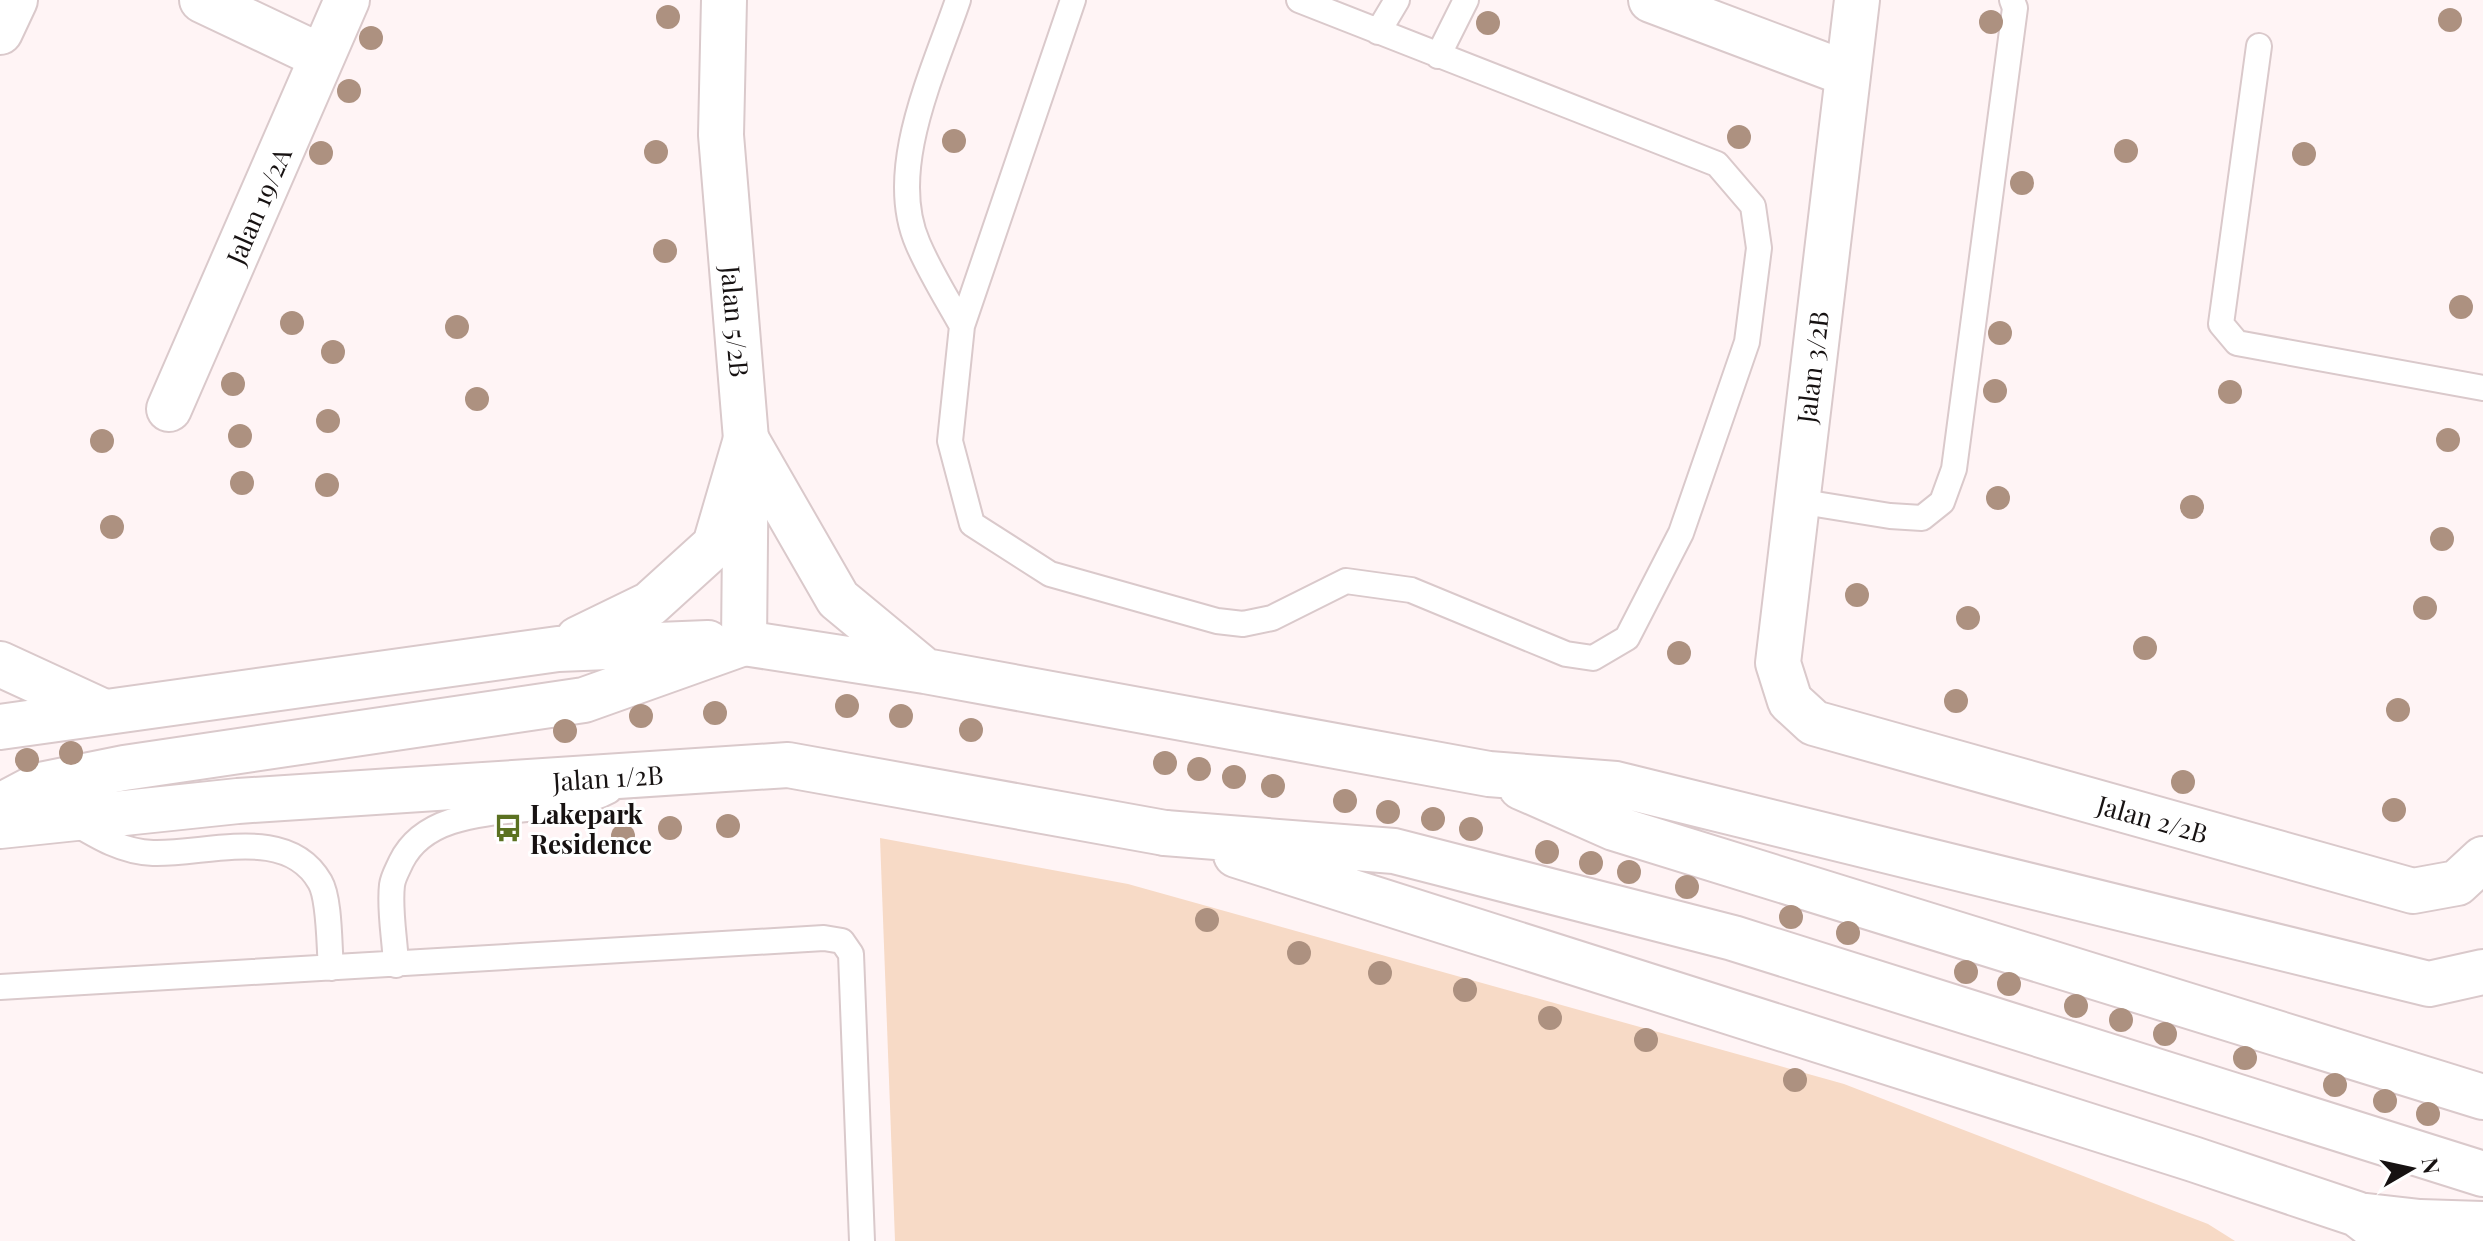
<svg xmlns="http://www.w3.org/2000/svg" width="2483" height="1241" font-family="'Playfair Display',serif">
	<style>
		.green { fill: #f7dac6 }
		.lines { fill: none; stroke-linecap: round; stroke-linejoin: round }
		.service-casing { stroke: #dac9cb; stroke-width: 28 }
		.minor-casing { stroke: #dac9cb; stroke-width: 48 }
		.tertiary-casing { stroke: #dac9cb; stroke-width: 48 }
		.trunk-casing { stroke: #dac9cb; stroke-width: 48 }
		.service { stroke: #fff; stroke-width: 24 }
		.minor { stroke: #fff; stroke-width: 44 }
		.tertiary { stroke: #fff; stroke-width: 44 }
		.trunk { stroke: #fff; stroke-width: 44 }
		.tree { fill: #ad9180 }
		.labels { text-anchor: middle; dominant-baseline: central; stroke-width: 6; stroke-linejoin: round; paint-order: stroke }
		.street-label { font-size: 26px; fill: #171212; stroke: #fff }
		.poi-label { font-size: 26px; font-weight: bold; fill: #171212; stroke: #fff; text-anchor: start }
	</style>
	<rect width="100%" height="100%" fill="#fff4f5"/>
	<path class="green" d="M 880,838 L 1128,884 L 1844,1084 L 2208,1224 L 2235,1241 L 895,1241 Z"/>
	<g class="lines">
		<defs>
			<path id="service" d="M 958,0 C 934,71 885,170 918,244 C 930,272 947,299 962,326
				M 1073,0 L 962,326 L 950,441 L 972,524 L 1050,574 L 1217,621 L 1243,624 L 1272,618 L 1346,581 L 1411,590 L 1566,654 L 1593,658 L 1627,638 L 1681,533 L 1747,342 L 1759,248 L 1753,206 L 1717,164 L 1299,0
				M 1378,32 L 1397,0
				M 2259,46 L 2221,324 L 2237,343 L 2483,388
				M 1438,56 L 1466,0
				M 1797,501 L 1890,516 L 1922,518 L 1942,502 L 1954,469 L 2015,8 L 2012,0
				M 73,822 C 98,837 123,852 153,853 C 206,855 287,824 320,882 C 330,899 329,947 331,968
				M 396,965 C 395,939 389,910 392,885 C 393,877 398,869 401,862 C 435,792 551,823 609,791
				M 0,987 L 824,938 L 842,941 L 851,954 L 862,1241"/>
			<g id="minor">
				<path d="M 202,0 L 320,56"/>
				<path id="s1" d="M 724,0 L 721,135 L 746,439 L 744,643"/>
				<path d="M 1651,0 L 1845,73"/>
				<path id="s2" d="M 1857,0 L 1778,663 L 1790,701 L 1814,723 L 2413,891 L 2457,883 L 2483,859"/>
				<path d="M 0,32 L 15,0"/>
				<path id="s3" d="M 169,409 L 347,0"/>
				<path d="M 0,664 L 102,711"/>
			</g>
			<g id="tertiary">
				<path d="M 578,639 L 650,604 L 715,545 L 746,439"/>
				<path d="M 0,727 L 558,649 L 708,643"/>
				<path d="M 0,806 L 40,785 L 124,768 L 584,700 L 744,643"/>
				<path id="s4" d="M 0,826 L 238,801 L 788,765 L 1165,833"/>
			</g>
			<path id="trunk" d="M 746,439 L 838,599 L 925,671
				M 744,643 L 925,671 L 1489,774 L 1616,784 L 2429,984 L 2483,972
				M 1521,787 L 1614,828 L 2483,1097
				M 1165,833 L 1394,851 L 1733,938 L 2483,1174
				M 1236,855 L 2193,1159 L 2357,1214 L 2392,1241
				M 2358,1215 L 2420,1222 L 2483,1224"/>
		</defs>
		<use href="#service" class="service-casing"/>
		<use href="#minor" class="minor-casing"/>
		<use href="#tertiary" class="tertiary-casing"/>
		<use href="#trunk" class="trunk-casing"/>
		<use href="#service" class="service"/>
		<use href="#minor" class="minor"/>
		<use href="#tertiary" class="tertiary"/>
		<use href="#trunk" class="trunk"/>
	</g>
	<g class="tree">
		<circle cx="668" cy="17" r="12"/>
		<circle cx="2450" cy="20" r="12"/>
		<circle cx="1991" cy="22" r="12"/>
		<circle cx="1488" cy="23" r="12"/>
		<circle cx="371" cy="38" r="12"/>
		<circle cx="349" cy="91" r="12"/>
		<circle cx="1739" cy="137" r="12"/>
		<circle cx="954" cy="141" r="12"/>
		<circle cx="2126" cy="151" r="12"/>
		<circle cx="656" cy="152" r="12"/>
		<circle cx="321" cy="153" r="12"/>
		<circle cx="2304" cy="154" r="12"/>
		<circle cx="2022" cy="183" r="12"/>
		<circle cx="665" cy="251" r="12"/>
		<circle cx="2461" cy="307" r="12"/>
		<circle cx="292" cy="323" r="12"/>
		<circle cx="457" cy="327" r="12"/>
		<circle cx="2000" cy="333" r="12"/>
		<circle cx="333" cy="352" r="12"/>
		<circle cx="233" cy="384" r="12"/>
		<circle cx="1995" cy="391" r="12"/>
		<circle cx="2230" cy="392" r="12"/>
		<circle cx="477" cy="399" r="12"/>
		<circle cx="328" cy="421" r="12"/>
		<circle cx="240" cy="436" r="12"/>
		<circle cx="2448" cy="440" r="12"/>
		<circle cx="102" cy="441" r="12"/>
		<circle cx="242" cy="483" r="12"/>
		<circle cx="327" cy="485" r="12"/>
		<circle cx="1998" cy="498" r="12"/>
		<circle cx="2192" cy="507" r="12"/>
		<circle cx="112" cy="527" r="12"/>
		<circle cx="2442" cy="539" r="12"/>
		<circle cx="1857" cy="595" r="12"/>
		<circle cx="2425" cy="608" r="12"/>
		<circle cx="1968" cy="618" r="12"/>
		<circle cx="2145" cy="648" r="12"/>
		<circle cx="1679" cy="653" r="12"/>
		<circle cx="1956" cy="701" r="12"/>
		<circle cx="847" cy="706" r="12"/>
		<circle cx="2398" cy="710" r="12"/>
		<circle cx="715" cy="713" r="12"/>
		<circle cx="641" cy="716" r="12"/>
		<circle cx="901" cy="716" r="12"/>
		<circle cx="971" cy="730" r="12"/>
		<circle cx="565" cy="731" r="12"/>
		<circle cx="71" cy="753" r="12"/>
		<circle cx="27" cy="760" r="12"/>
		<circle cx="1165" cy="763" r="12"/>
		<circle cx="1199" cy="769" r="12"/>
		<circle cx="1234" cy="777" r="12"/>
		<circle cx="2183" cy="782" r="12"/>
		<circle cx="1273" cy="786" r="12"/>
		<circle cx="1345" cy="801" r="12"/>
		<circle cx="2394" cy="810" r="12"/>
		<circle cx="1388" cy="812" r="12"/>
		<circle cx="1433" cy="819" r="12"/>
		<circle cx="728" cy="826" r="12"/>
		<circle cx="670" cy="828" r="12"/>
		<circle cx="1471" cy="829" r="12"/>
		<circle cx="623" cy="836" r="12"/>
		<circle cx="1547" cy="852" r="12"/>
		<circle cx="1591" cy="863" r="12"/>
		<circle cx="1629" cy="872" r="12"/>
		<circle cx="1687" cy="887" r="12"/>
		<circle cx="1791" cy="917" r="12"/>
		<circle cx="1207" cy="920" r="12"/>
		<circle cx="1848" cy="933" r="12"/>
		<circle cx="1299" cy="953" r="12"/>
		<circle cx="1966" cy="972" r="12"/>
		<circle cx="1380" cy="973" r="12"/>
		<circle cx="2009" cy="984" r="12"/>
		<circle cx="1465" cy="990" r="12"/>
		<circle cx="2076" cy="1006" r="12"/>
		<circle cx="1550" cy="1018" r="12"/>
		<circle cx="2121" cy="1020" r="12"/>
		<circle cx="2165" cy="1034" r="12"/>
		<circle cx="1646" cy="1040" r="12"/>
		<circle cx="2245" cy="1058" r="12"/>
		<circle cx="1795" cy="1080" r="12"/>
		<circle cx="2335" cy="1085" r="12"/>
		<circle cx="2385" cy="1101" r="12"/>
		<circle cx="2428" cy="1114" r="12"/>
	</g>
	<defs>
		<symbol id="bus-bare" viewBox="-9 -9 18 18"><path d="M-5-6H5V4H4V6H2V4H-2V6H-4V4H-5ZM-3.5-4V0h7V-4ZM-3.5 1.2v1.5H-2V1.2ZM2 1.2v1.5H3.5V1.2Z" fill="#5b7121" stroke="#fff" stroke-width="2.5" paint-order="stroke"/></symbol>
	</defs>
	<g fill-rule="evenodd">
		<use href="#bus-bare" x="488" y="808" width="40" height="40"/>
	</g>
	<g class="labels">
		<g class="street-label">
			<text stroke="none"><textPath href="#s3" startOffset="222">Jalan 19/2A</textPath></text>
			<text stroke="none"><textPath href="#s1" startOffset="322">Jalan 5/2B</textPath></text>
			<text transform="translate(1812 367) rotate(-83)">Jalan 3/2B</text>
			<text stroke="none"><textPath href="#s4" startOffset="610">Jalan 1/2B</textPath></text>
			<text stroke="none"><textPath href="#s2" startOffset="1092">Jalan 2/2B</textPath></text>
		</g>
		<g class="poi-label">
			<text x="530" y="813">Lakepark<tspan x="530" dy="30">Residence</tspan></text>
		</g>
	</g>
	<g transform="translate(2411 1169) rotate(81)" stroke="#ffffff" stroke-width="6" paint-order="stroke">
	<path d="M0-6L14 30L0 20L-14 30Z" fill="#171212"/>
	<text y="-12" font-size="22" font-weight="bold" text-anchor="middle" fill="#171212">N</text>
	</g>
</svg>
